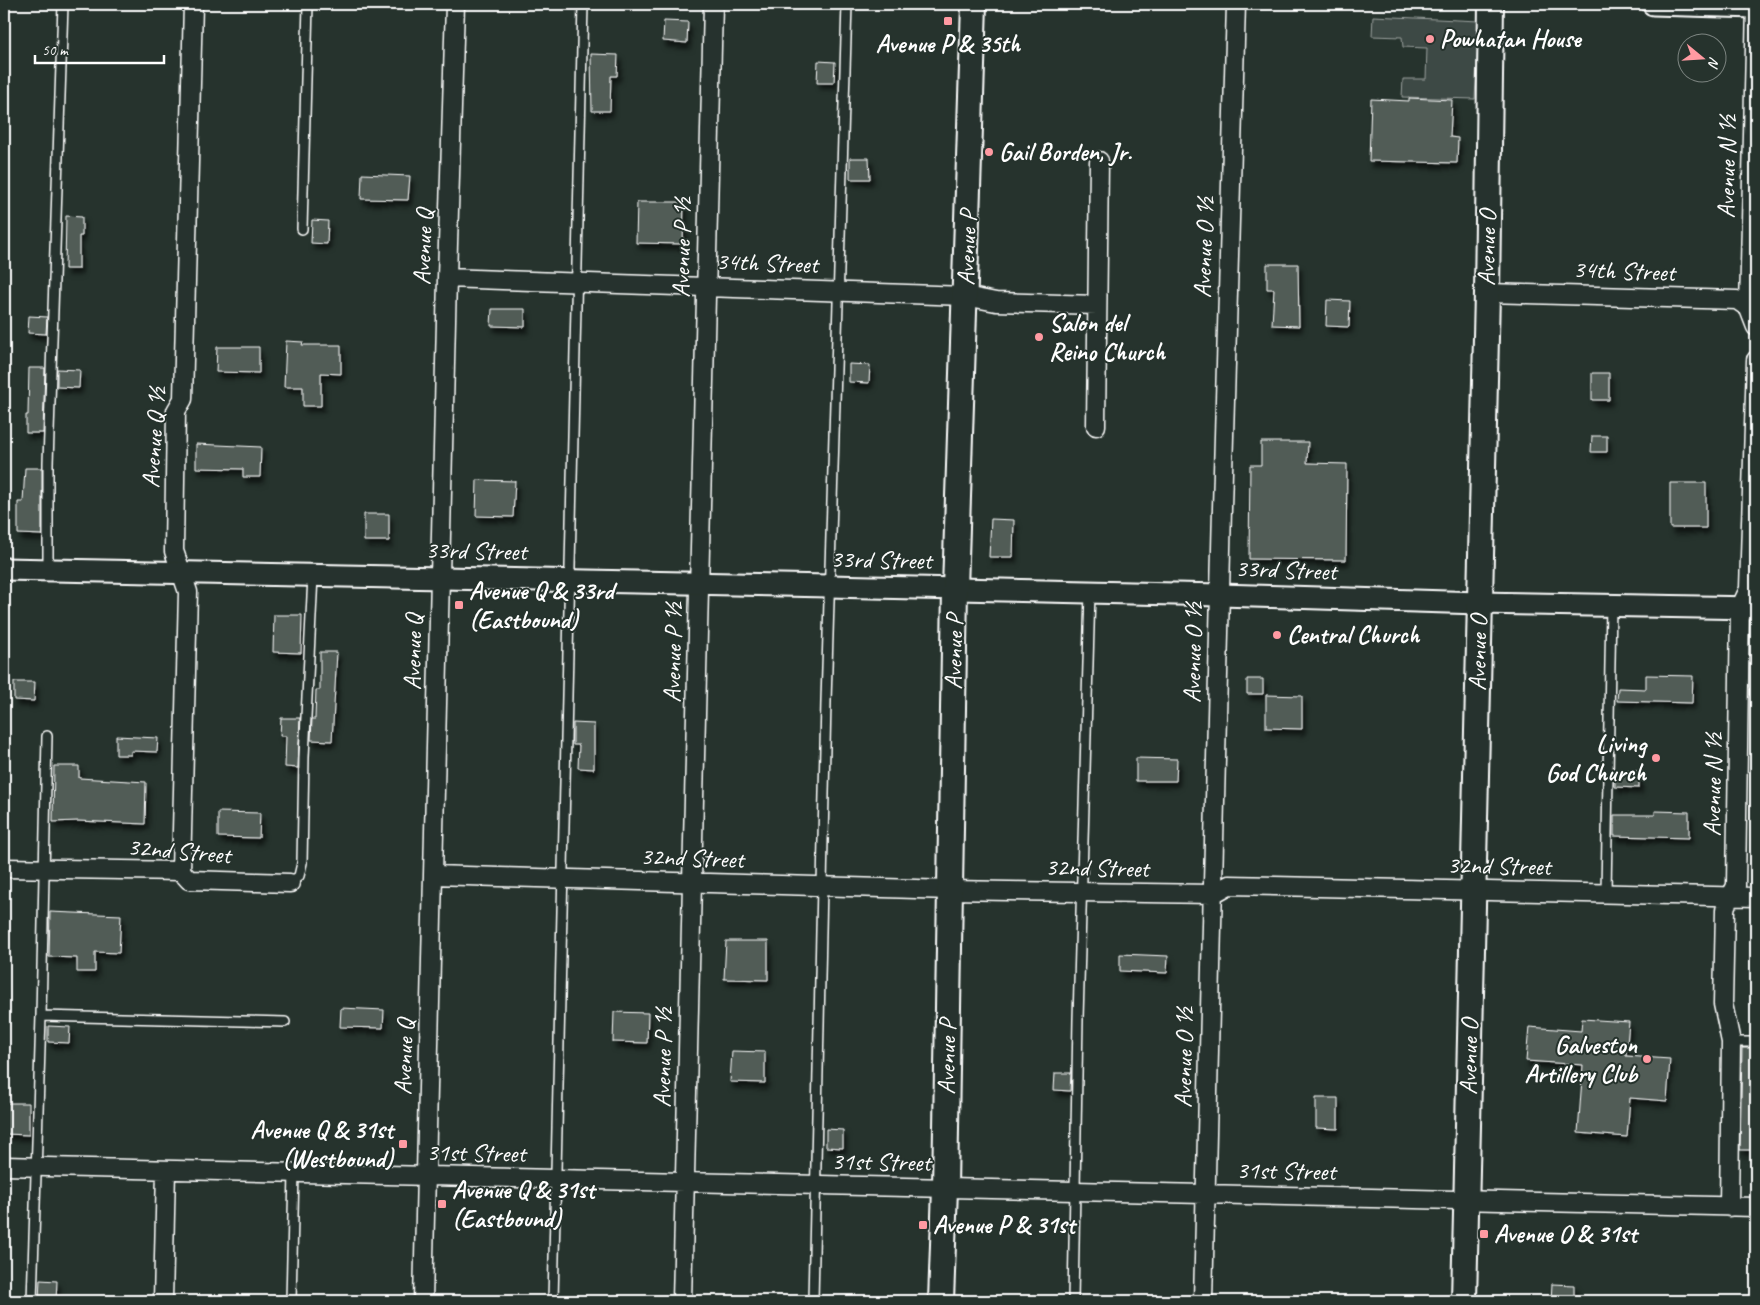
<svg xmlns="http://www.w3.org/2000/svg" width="1760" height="1305" font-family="Caveat,sans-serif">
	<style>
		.green { fill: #3e4944; stroke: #9ea4a2 }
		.building { fill: #515c57; stroke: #fff; filter: url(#shadow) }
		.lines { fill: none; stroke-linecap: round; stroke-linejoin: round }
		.service-casing { stroke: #fff; stroke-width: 12 }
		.minor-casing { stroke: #fff; stroke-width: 21 }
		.tertiary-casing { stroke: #fff; stroke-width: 25 }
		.secondary-casing { stroke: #fff; stroke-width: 28 }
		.service { stroke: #26332d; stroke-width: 9 }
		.minor { stroke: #26332d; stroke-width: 18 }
		.tertiary { stroke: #26332d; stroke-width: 21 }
		.secondary { stroke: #26332d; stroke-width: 24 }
		.poi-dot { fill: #ff9aa2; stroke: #26332d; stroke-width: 2 }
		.labels { text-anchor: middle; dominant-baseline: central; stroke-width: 4; stroke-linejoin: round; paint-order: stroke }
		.poi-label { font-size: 25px; font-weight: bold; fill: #fff; stroke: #26332d; text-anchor: start }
		.street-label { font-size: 25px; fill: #fff; stroke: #26332d }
	</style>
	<defs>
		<filter id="shadow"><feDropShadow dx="3" dy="5.5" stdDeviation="2.5" flood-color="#0009"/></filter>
	</defs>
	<rect width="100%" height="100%" fill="#26332d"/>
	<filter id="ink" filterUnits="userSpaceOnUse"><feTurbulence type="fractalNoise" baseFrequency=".02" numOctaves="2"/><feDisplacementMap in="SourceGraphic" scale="10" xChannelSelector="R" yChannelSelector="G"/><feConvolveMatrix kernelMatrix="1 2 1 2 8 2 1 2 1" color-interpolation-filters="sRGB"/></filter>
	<g filter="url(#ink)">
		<path class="green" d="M 1373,16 L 1479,21 L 1475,99 L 1402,97 L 1403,79 L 1426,79 L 1427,48 L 1403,47 L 1402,37 L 1372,36 Z"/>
		<path class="building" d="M 664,21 L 688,22 L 687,43 L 663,41 Z
			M 591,54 L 618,55 L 617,76 L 611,76 L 610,111 L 592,111 Z
			M 818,61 L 835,62 L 834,83 L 817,83 Z
			M 1409,98 L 1452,100 L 1450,137 L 1458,138 L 1457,163 L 1369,161 L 1371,99 L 1409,101 Z
			M 850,158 L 869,158 L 870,179 L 850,179 Z
			M 362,174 L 410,176 L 408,200 L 361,199 Z
			M 637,202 L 684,202 L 683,244 L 636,243 Z
			M 66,216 L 82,217 L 82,236 L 79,236 L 79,269 L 65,269 Z
			M 312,220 L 328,221 L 327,244 L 311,243 Z
			M 1267,264 L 1298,264 L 1299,326 L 1272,325 L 1274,289 L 1267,289 Z
			M 1327,300 L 1350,301 L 1349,327 L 1326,326 Z
			M 492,309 L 525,309 L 525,327 L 491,326 Z
			M 29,316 L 47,317 L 46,334 L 28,333 Z
			M 286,341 L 303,342 L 302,345 L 341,345 L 341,374 L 321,373 L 321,406 L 303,406 L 303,387 L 284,387 Z
			M 217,347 L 259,347 L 259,373 L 216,372 Z
			M 849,364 L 870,365 L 869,383 L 849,382 Z
			M 29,368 L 45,368 L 43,433 L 26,433 L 26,415 L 28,415 Z
			M 57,369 L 80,370 L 79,388 L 57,387 Z
			M 1592,373 L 1609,373 L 1609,400 L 1592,400 Z
			M 1592,436 L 1607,436 L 1607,452 L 1591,452 Z
			M 1261,442 L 1308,442 L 1307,463 L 1347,464 L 1346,560 L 1249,559 L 1250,465 L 1261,465 Z
			M 196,444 L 261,447 L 260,477 L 243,477 L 243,469 L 196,468 Z
			M 25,468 L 42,468 L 42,535 L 18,534 L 18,502 L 23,502 Z
			M 477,480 L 515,481 L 513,517 L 476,516 Z
			M 1670,483 L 1706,483 L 1706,528 L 1670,528 Z
			M 364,514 L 389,514 L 389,541 L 364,541 Z
			M 991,519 L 1014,520 L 1013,557 L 989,557 Z
			M 274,615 L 302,615 L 301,653 L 273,652 Z
			M 320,652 L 337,652 L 332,741 L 311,740 L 312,719 L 315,719 L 316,690 L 320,690 Z
			M 1646,675 L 1693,676 L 1692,703 L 1617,701 L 1618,688 L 1646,689 Z
			M 1247,679 L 1263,679 L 1263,694 L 1247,694 Z
			M 14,682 L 35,682 L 34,701 L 14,700 Z
			M 1266,695 L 1302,696 L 1302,729 L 1266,728 Z
			M 281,718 L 300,718 L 298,768 L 285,767 L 286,736 L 280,736 Z
			M 573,723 L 594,724 L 594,769 L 578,768 L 579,745 L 573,745 Z
			M 116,736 L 158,738 L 157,752 L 131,751 L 131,755 L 116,755 Z
			M 1136,758 L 1177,759 L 1176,781 L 1136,781 Z
			M 54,766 L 79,766 L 79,778 L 146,782 L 145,824 L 78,821 L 53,822 Z
			M 1615,771 L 1639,771 L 1639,788 L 1615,787 Z
			M 1655,811 L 1689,812 L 1689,838 L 1614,836 L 1614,815 L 1655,815 Z
			M 218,812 L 260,813 L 259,838 L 218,837 Z
			M 50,912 L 121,915 L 119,953 L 95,952 L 95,972 L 77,972 L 77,958 L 49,957 Z
			M 726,941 L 768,941 L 768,980 L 724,979 Z
			M 1120,954 L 1168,956 L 1167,973 L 1120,971 Z
			M 341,1008 L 384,1010 L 383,1028 L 340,1027 Z
			M 614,1012 L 648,1013 L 647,1043 L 613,1042 Z
			M 1582,1019 L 1629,1022 L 1626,1056 L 1670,1059 L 1667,1101 L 1630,1098 L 1627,1137 L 1578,1133 L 1583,1065 L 1526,1061 L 1529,1027 L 1581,1031 Z
			M 48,1026 L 70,1027 L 69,1043 L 48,1042 Z
			M 1742,1048 L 1756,1048 L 1756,1150 L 1740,1150 Z
			M 732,1051 L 765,1052 L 765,1083 L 730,1082 Z
			M 1055,1073 L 1071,1073 L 1070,1091 L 1054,1090 Z
			M 1316,1098 L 1338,1098 L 1338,1129 L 1316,1128 Z
			M 5,1103 L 29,1103 L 29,1135 L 5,1134 Z
			M 826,1129 L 843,1130 L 843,1148 L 826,1147 Z
			M 40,1280 L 57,1281 L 56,1301 L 39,1300 Z
			M 1552,1284 L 1574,1285 L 1574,1301 L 1551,1301 Z"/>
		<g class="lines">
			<defs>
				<path id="service" d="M 302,229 L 308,4
					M 48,570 L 48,463 L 63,4
					M 290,883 L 299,876 L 302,863 L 304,757 L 313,576
					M 1606,892 L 1611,605
					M 41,1016 L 285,1022
					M 1731,1042 L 1756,1042
					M 32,1301 L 41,1016 L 47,736
					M 291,1301 L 294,1173
					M 553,1301 L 583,4
					M 813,1301 L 826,701 L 847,4
					M 1073,1301 L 1078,1019 L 1090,592"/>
				<path id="minor" d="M 1756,4 L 1749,309 L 1756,327
					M 447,278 L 965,296 L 996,302 L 1097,305
					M 1487,293 L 1737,300 L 1756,313
					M 1096,426 L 1099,161
					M 4,868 L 181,871 L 189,880 L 290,883
					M 181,871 L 188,592 L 174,551 L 176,411 L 183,399 L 193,4
					M 434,875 L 950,890 L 1213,894 L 1229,885 L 1756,897
					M 4,1166 L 1756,1207
					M 1729,1207 L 1731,1042 L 1723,1004 L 1725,910 L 1726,905 L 1736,886 L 1740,608 L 1749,589 L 1756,360
					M 163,1301 L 166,1170
					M 423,1301 L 447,278 L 455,4
					M 682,1301 L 713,4
					M 1203,1301 L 1222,508 L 1236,4"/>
				<path id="tertiary" d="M 1653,4 L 1756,7
					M 4,569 L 829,586 L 1220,595 L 1479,603 L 1756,608"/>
				<path id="secondary" d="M 941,1301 L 945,1188 L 955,589 L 974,4
					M 1464,1301 L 1487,293 L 1491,4"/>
			</defs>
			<use href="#service" class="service-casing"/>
			<use href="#minor" class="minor-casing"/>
			<use href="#tertiary" class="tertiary-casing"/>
			<use href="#secondary" class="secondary-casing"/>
			<use href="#service" class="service"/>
			<use href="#minor" class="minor"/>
			<use href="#tertiary" class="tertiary"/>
			<use href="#secondary" class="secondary"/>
		</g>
	</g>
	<g class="poi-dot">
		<rect x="943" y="16" width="10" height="10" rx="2.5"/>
		<circle cx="1430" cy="39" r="5"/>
		<circle cx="989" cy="152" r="5"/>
		<circle cx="1039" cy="337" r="5"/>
		<rect x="454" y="600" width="10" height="10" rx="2.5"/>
		<circle cx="1277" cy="635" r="5"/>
		<circle cx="1656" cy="758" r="5"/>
		<circle cx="1647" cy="1059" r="5"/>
		<rect x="398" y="1139" width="10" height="10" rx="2.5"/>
		<rect x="437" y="1199" width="10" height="10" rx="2.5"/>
		<rect x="918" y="1220" width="10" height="10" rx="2.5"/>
		<rect x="1479" y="1229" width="10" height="10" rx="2.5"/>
	</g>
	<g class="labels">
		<g class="poi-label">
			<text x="1440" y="39">Powhatan House</text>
			<text x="948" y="44" text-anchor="middle">Avenue P &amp; 35th</text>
			<text x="999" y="152">Gail Borden, Jr.</text>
			<text x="1049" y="323">Salon del<tspan x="1049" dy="29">Reino Church</tspan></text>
			<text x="469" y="591">Avenue Q &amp; 33rd<tspan x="469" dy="29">(Eastbound)</tspan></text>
			<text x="1287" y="635">Central Church</text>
			<text x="1646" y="744" text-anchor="end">Living<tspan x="1646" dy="29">God Church</tspan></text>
			<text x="1637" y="1045" text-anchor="end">Galveston<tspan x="1637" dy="29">Artillery Club</tspan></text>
			<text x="393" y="1130" text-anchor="end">Avenue Q &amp; 31st<tspan x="393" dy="29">(Westbound)</tspan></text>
			<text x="452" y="1190">Avenue Q &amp; 31st<tspan x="452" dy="29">(Eastbound)</tspan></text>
			<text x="933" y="1225">Avenue P &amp; 31st</text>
			<text x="1494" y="1234">Avenue O &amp; 31st</text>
		</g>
		<g class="street-label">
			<text transform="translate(1727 166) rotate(-89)">Avenue N ½</text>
			<text transform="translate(423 247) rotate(-88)">Avenue Q</text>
			<text transform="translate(682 247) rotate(-89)">Avenue P ½</text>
			<text transform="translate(1204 247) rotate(-88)">Avenue O ½</text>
			<text transform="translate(967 248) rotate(-88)">Avenue P</text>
			<text transform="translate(1487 248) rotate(-89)">Avenue O</text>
			<text transform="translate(767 263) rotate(2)">34th Street</text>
			<text transform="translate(1624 271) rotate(2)">34th Street</text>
			<text transform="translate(154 437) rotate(-86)">Avenue Q ½</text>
			<text transform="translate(476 551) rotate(1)">33rd Street</text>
			<text transform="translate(881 560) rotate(1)">33rd Street</text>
			<text transform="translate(1286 570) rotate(2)">33rd Street</text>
			<text transform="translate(413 652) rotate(-89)">Avenue Q</text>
			<text transform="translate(673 652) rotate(-89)">Avenue P ½</text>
			<text transform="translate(954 652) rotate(-89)">Avenue P</text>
			<text transform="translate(1193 652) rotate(-89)">Avenue O ½</text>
			<text transform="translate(1478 653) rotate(-89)">Avenue O</text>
			<text transform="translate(1713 784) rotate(-89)">Avenue N ½</text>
			<text transform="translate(179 851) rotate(5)">32nd Street</text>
			<text transform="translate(692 858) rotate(2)">32nd Street</text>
			<text transform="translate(1499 866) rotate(1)">32nd Street</text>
			<text transform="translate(1097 868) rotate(1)">32nd Street</text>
			<text transform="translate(404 1057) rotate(-88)">Avenue Q</text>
			<text transform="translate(663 1057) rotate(-89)">Avenue P ½</text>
			<text transform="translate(947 1057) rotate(-89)">Avenue P</text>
			<text transform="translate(1184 1057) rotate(-89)">Avenue O ½</text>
			<text transform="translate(1469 1057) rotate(-89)">Avenue O</text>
			<text transform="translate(476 1153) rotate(1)">31st Street</text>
			<text transform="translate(881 1162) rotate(1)">31st Street</text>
			<text transform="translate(1286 1171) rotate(1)">31st Street</text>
		</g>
	</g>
	<rect width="1760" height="1305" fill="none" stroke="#26332d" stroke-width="20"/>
	<rect x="10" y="10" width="1740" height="1285" fill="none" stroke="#fff" stroke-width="2" filter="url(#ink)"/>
	<g transform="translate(1702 58) rotate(108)"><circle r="24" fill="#26332d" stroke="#7d8581"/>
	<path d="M0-4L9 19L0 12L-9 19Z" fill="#ff9aa2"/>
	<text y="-8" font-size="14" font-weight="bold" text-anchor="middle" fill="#ffffff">N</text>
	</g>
	<path d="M35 55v8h129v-8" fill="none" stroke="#ffffff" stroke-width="2.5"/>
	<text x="42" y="55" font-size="15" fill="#ffffff" stroke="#26332d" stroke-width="4" paint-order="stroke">50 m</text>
</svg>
